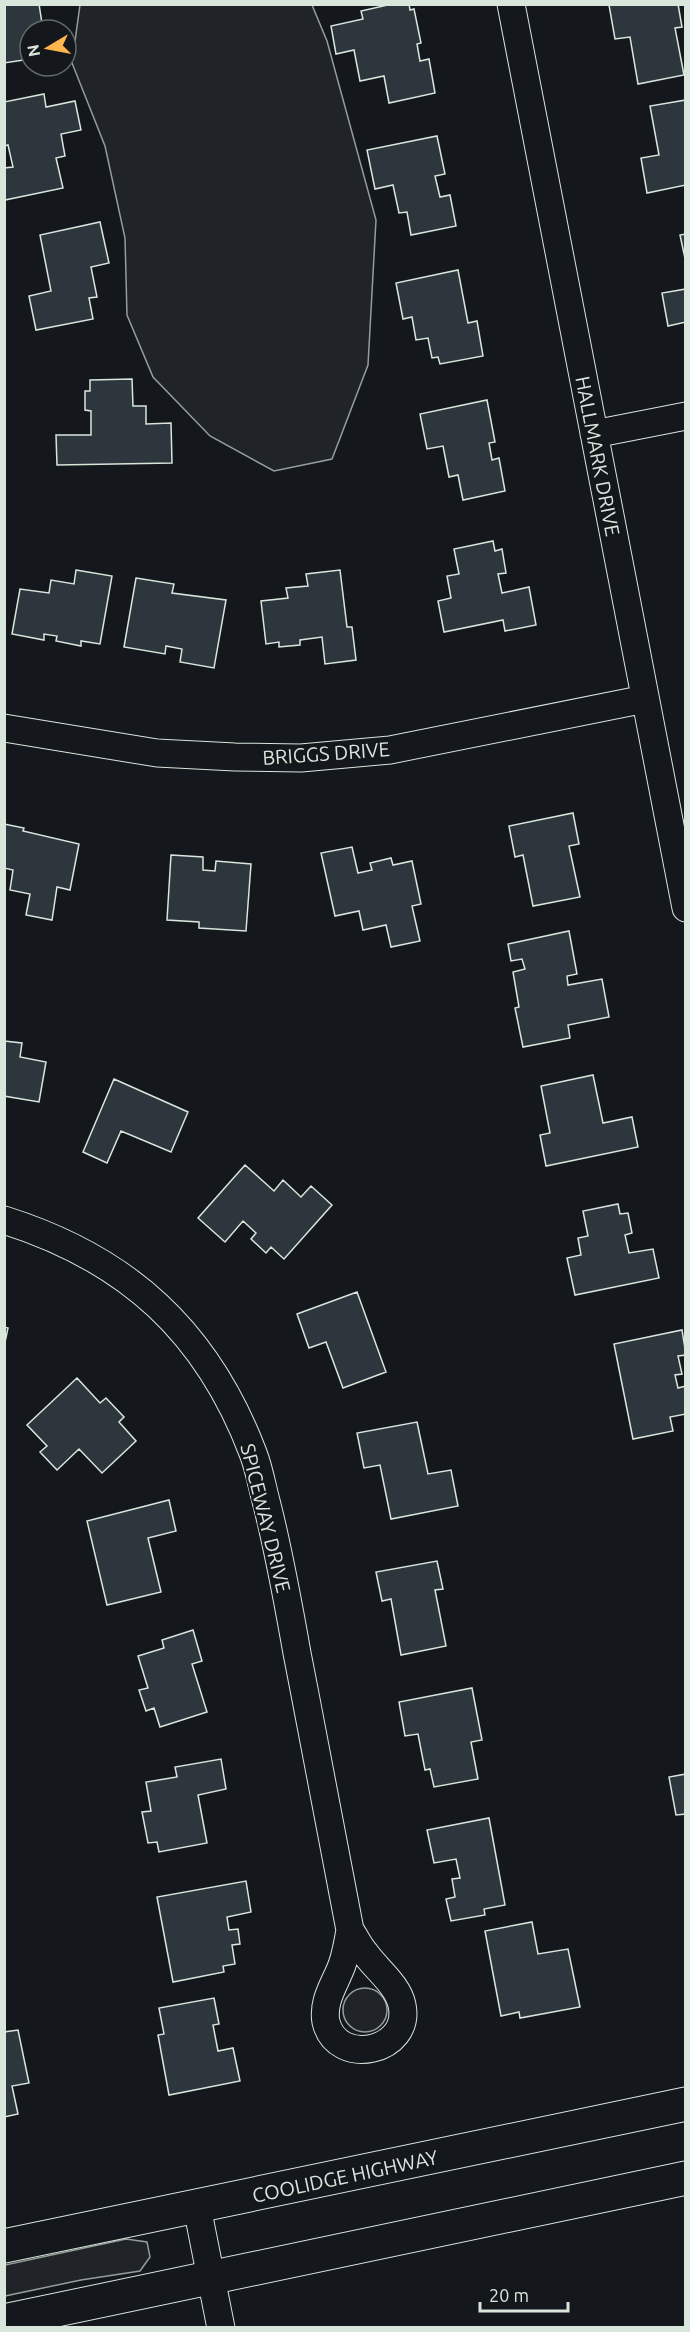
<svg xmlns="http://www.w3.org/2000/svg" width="690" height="2332" font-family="Ubuntu,sans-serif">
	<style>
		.green { fill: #202428; stroke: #939e99; stroke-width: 1.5 }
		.building { fill: #2c363c; stroke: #d8e6dc; stroke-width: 1.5 }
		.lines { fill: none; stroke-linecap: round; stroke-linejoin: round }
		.street-casing { stroke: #d8e6dc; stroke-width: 29 }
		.secondary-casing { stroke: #d8e6dc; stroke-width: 35 }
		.street { stroke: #14181c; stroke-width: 27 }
		.secondary { stroke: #14181c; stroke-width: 33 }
		.labels { text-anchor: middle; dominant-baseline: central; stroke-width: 4.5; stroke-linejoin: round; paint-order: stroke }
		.street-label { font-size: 20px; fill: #d8e6dc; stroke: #14181c }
	</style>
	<rect width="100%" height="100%" fill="#14181c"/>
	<path class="green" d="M 80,5 L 312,5 L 327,41 L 376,220 L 368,365 L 332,459 L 274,471 L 210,436 L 153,377 L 127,315 L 125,238 L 105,146 L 72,63 Z
		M343 2010a22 22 0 1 1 44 0a22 22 0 1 1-44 0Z
		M 126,2239 L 147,2242 L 150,2257 L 140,2271 L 81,2280 L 5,2296 L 5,2265 Z"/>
	<path class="building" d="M 4,4 L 39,4 L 43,30 L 30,30 L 30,59 L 4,63 Z
		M 392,4 L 409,4 L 410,10 L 414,9 L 421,43 L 417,44 L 420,61 L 429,59 L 435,93 L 389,103 L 384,76 L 360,81 L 354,50 L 336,54 L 331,26 L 363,19 L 361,11 Z
		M 678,4 L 682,27 L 675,28 L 684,75 L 638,84 L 630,37 L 615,39 L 609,5 Z
		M 44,94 L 46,107 L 75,101 L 81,130 L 61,134 L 65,156 L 56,158 L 63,188 L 5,200 L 4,168 L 13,167 L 8,145 L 4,146 L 4,102 Z
		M 686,100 L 686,185 L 647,193 L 641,158 L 659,155 L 650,106 Z
		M 437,136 L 445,174 L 435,176 L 440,197 L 450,195 L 456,226 L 411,235 L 407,212 L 399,213 L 393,185 L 375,189 L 367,150 Z
		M 100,222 L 109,263 L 91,267 L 97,297 L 89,298 L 93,319 L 36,330 L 29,296 L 51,291 L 40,235 Z
		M 686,234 L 686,263 L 680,235 Z
		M 458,270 L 468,323 L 477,321 L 483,356 L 440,364 L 438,357 L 432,358 L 428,338 L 416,340 L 412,317 L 403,319 L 396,283 Z
		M 686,289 L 686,322 L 668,326 L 662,293 Z
		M 132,379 L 133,406 L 146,406 L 146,424 L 171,423 L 172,463 L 57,465 L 56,435 L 91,435 L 91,411 L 85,410 L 85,391 L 90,391 L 90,380 Z
		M 487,400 L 495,442 L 489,443 L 492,460 L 499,458 L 505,491 L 463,500 L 458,475 L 449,477 L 443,446 L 427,449 L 420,414 Z
		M 493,541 L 495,551 L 502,549 L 506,573 L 498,574 L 502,593 L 529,587 L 536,625 L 505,631 L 503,620 L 444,632 L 438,601 L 451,598 L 447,576 L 459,574 L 454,549 Z
		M 76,570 L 112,576 L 100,644 L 81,641 L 81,646 L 56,641 L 57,636 L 44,634 L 44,640 L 12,634 L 20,589 L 49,593 L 51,580 L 74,584 Z
		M 340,570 L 347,627 L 352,627 L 356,660 L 325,664 L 322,637 L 300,640 L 300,645 L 279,647 L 279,642 L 266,644 L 261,601 L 288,598 L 286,588 L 308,586 L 306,574 Z
		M 136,578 L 174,584 L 172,593 L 226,600 L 214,668 L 180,662 L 182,649 L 166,646 L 165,654 L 124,647 Z
		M 573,813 L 579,844 L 569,846 L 580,897 L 533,906 L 523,855 L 515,857 L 509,826 Z
		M 4,824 L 24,828 L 23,831 L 79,844 L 70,890 L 57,887 L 52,920 L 26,915 L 30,894 L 10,890 L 13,870 L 4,868 Z
		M 352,847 L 358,873 L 372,870 L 370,863 L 391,858 L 393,865 L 412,861 L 421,904 L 412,906 L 420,941 L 391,947 L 386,925 L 363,930 L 359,911 L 335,916 L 321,853 Z
		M 171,855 L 203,857 L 203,870 L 215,871 L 216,861 L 251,864 L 246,931 L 199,928 L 199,922 L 167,920 Z
		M 569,931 L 577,974 L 567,976 L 568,985 L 602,979 L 609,1017 L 568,1025 L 570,1038 L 523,1047 L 515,1008 L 519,1007 L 513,972 L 525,969 L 522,959 L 511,961 L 508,944 Z
		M 4,1041 L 22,1043 L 20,1057 L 46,1062 L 39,1102 L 4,1096 Z
		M 593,1075 L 603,1123 L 632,1117 L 638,1147 L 546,1166 L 540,1135 L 550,1133 L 541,1086 Z
		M 114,1079 L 188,1112 L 171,1152 L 121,1131 L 107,1163 L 83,1152 Z
		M 245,1165 L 274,1191 L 283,1180 L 301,1197 L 311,1186 L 332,1205 L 284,1259 L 271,1247 L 266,1253 L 251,1239 L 256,1233 L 243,1221 L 225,1242 L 198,1218 Z
		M 618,1204 L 620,1214 L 628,1213 L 632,1233 L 625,1235 L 629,1253 L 653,1249 L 659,1278 L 575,1295 L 567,1258 L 581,1255 L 578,1238 L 588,1236 L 583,1211 Z
		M 357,1292 L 386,1372 L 343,1388 L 326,1342 L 309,1348 L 297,1314 Z
		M 4,1327 L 8,1328 L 4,1347 Z
		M 682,1330 L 686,1355 L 678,1356 L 682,1374 L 675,1375 L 678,1388 L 686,1386 L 686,1414 L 670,1417 L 673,1431 L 633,1439 L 614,1344 Z
		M 77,1378 L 100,1403 L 106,1398 L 124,1417 L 119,1422 L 136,1441 L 102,1473 L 79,1449 L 57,1470 L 40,1452 L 47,1446 L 27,1425 Z
		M 417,1422 L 428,1474 L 451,1470 L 458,1506 L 391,1519 L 380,1465 L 364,1468 L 357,1433 Z
		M 169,1500 L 176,1531 L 148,1538 L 161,1592 L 107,1605 L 87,1521 Z
		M 437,1561 L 443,1589 L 435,1590 L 446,1646 L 401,1655 L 391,1599 L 382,1601 L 376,1572 Z
		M 193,1630 L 202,1661 L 192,1664 L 207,1712 L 160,1727 L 154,1708 L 146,1711 L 139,1690 L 148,1688 L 138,1656 L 164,1648 L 162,1640 Z
		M 472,1688 L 482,1740 L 471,1742 L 478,1779 L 434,1787 L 430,1769 L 425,1770 L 418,1734 L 405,1736 L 399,1702 Z
		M 221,1759 L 226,1789 L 198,1795 L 207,1843 L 159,1852 L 157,1842 L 148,1843 L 142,1812 L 151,1811 L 146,1782 L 177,1777 L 175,1767 Z
		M 686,1774 L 686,1814 L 676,1815 L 669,1777 Z
		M 489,1818 L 505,1905 L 484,1909 L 485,1915 L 451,1921 L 446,1899 L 455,1897 L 452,1879 L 460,1878 L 456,1859 L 434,1863 L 427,1830 Z
		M 246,1881 L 251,1912 L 227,1917 L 229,1930 L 238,1929 L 240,1944 L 232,1945 L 235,1964 L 223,1966 L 224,1972 L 173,1982 L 157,1897 Z
		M 532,1922 L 538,1954 L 568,1949 L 580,2007 L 520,2018 L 519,2012 L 501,2016 L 485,1931 Z
		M 214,1998 L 219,2024 L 213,2025 L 218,2051 L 233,2048 L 240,2081 L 169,2095 L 158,2035 L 164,2034 L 159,2008 Z
		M 18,2030 L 29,2083 L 12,2086 L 18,2114 L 4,2117 L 4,2032 Z"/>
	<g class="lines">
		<defs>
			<path id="street" d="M 511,4 L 686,908
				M 594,434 L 686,416
				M 4,728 L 157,753 L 235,757 L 301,758 L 390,750 L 645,699
				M 4,1220 C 128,1259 207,1332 253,1453 C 259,1468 262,1486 266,1501 C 279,1551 288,1602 297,1653 C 315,1745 332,1837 350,1930 C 348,1942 346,1954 342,1965 C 335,1984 322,2001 326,2022 C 337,2068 412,2052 402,2005 C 398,1985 376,1969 365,1953 C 359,1946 355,1937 350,1930
				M 197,2207 L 221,2328"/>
			<path id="secondary" d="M 4,2246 L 686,2104
				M 4,2321 L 686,2178"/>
		</defs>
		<use href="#street" class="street-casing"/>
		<use href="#secondary" class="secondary-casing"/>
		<use href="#street" class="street"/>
		<use href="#secondary" class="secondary"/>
	</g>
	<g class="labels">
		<g class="street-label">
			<text transform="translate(598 456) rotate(79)">HALLMARK DRIVE</text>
			<text transform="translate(326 753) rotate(-4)">BRIGGS DRIVE</text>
			<text transform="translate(266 1518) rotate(76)">SPICEWAY DRIVE</text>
			<text transform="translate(345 2176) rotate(-12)">COOLIDGE HIGHWAY</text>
		</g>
	</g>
	<rect width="690" height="2332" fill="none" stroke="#d8e6dc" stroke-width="12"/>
	<g transform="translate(48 48) rotate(260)"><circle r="28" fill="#14181c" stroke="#626a69" stroke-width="1.5"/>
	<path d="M0-4.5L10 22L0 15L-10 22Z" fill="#ffb74d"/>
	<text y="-9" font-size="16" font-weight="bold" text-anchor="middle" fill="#d8e6dc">N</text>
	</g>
	<path d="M480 2302v9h88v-9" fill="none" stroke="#d8e6dc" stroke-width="3"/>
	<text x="489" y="2302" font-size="18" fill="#d8e6dc" stroke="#14181c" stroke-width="4.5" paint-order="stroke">20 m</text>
</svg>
